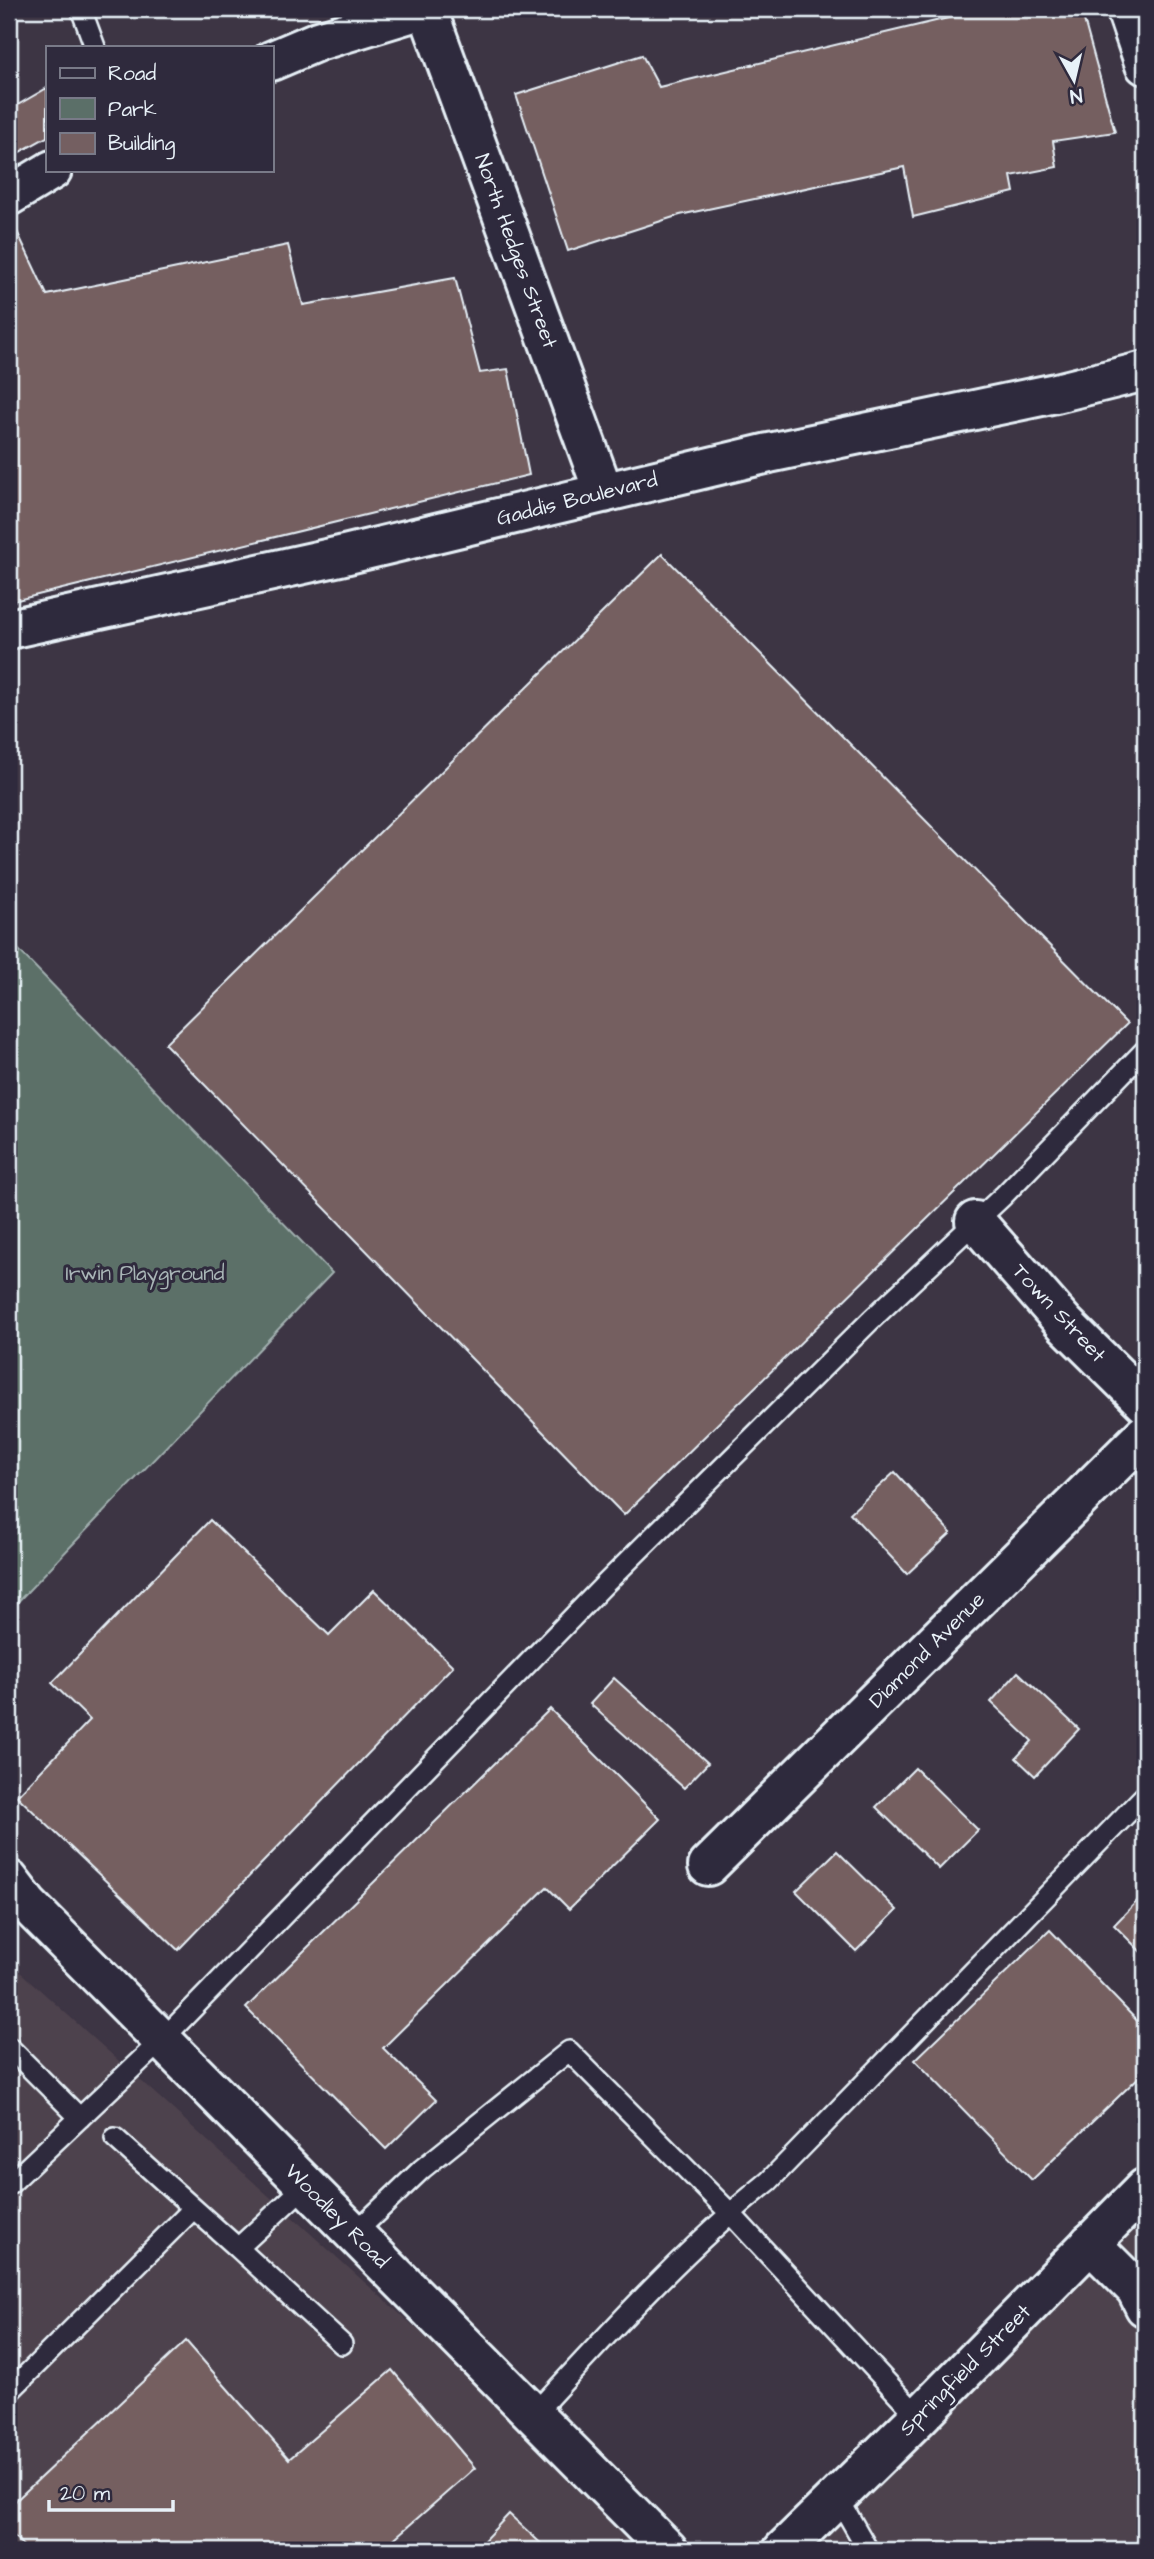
<svg xmlns="http://www.w3.org/2000/svg" width="1154" height="2559" font-family="'Architects Daughter',sans-serif">
	<style>
		.built { fill: #4e424d }
		.green { fill: #5b6f68; stroke: #a2b0b0; stroke-width: 2 }
		.building { fill: #745f61; stroke: #e8f1f8; stroke-width: 2 }
		.lines { fill: none; stroke-linecap: round; stroke-linejoin: round }
		.lane-casing { stroke: #e8f1f8; stroke-width: 24 }
		.street-casing { stroke: #e8f1f8; stroke-width: 44 }
		.secondary-casing { stroke: #e8f1f8; stroke-width: 44 }
		.lane { stroke: #2f2a3d; stroke-width: 19 }
		.street { stroke: #2f2a3d; stroke-width: 38 }
		.secondary { stroke: #2f2a3d; stroke-width: 38 }
		.labels { text-anchor: middle; dominant-baseline: central; stroke-width: 6; stroke-linejoin: round; paint-order: stroke }
		.street-label { font-size: 21px; fill: #e8f1f8; stroke: #2f2a3d }
		.park-label { font-size: 21px; fill: #a9b6b7; stroke: #2f2a3d }
	</style>
	<rect width="100%" height="100%" fill="#3d3544"/>
	<filter id="ink" filterUnits="userSpaceOnUse"><feTurbulence type="fractalNoise" baseFrequency=".0143" numOctaves="2"/><feDisplacementMap in="SourceGraphic" scale="14" xChannelSelector="R" yChannelSelector="G"/><feConvolveMatrix kernelMatrix="1 2 1 2 8 2 1 2 1" color-interpolation-filters="sRGB"/></filter>
	<g filter="url(#ink)">
		<path class="built" d="M 9,1962 L 662,2550 L 9,2550 Z
			M 1145,2196 L 1145,2550 L 784,2550 Z"/>
		<path class="green" d="M 9,940 L 332,1273 L 9,1611 Z"/>
		<path class="building" d="M 986,9 L 1081,9 L 1115,132 L 1053,141 L 1057,167 L 1011,176 L 1014,192 L 913,217 L 904,167 L 680,215 L 568,251 L 516,95 L 642,55 L 659,87 Z
			M 47,88 L 47,137 L 9,158 L 9,110 Z
			M 14,225 L 47,295 L 288,245 L 303,305 L 455,278 L 480,373 L 508,369 L 529,475 L 9,602 L 9,229 Z
			M 662,554 L 1127,1024 L 624,1515 L 165,1044 Z
			M 895,1472 L 951,1533 L 907,1574 L 850,1513 Z
			M 210,1520 L 329,1635 L 374,1590 L 453,1666 L 178,1950 L 17,1796 L 90,1720 L 52,1683 Z
			M 1018,1672 L 1079,1729 L 1035,1776 L 1016,1758 L 1032,1741 L 991,1702 Z
			M 614,1678 L 708,1763 L 684,1788 L 590,1704 Z
			M 550,1709 L 660,1819 L 569,1909 L 547,1887 L 383,2048 L 436,2100 L 386,2149 L 246,2008 Z
			M 915,1768 L 978,1830 L 939,1869 L 876,1807 Z
			M 837,1851 L 897,1910 L 856,1951 L 796,1891 Z
			M 1145,1893 L 1145,1956 L 1114,1925 Z
			M 1050,1930 L 1145,2029 L 1145,2071 L 1032,2180 L 915,2060 Z
			M 186,2341 L 289,2459 L 392,2370 L 475,2468 L 381,2550 L 27,2550 L 9,2531 L 9,2507 Z
			M 509,2514 L 548,2550 L 475,2550 Z"/>
		<g class="lines">
			<defs>
				<path id="lane" d="M 81,9 L 95,47
					M 9,2047 L 80,2118
					M 115,2138 L 238,2248
					M 9,2185 L 162,2040 L 603,1586 L 871,1320 L 1003,1196 L 1145,1050
					M 306,2185 L 238,2248 L 342,2344
					M 355,2233 L 422,2169 L 569,2051 L 730,2213 L 919,2417
					M 9,2392 L 193,2209
					M 533,2415 C 608,2334 683,2250 769,2181 L 1145,1795
					M 837,2496 L 868,2550"/>
				<path id="street" d="M 427,9 L 604,493
					M 1126,9 L 1145,65
					M 271,61 L 318,41 L 423,9
					M 9,196 L 52,170
					M 9,629 L 340,556 L 769,453 L 1056,393 L 1145,371
					M 975,1221 L 1065,1324 L 1145,1403
					M 708,1866 L 1145,1434
					M 9,1880 L 28,1905 L 668,2550
					M 1090,2243 L 1136,2289 L 1145,2307"/>
				<path id="secondary" d="M 783,2550 L 919,2417 L 1145,2188"/>
			</defs>
			<use href="#lane" class="lane-casing"/>
			<use href="#street" class="street-casing"/>
			<use href="#secondary" class="secondary-casing"/>
			<use href="#lane" class="lane"/>
			<use href="#street" class="street"/>
			<use href="#secondary" class="secondary"/>
		</g>
	</g>
	<g class="labels">
		<g class="street-label">
			<text transform="translate(516 251) rotate(70)">North Hedges Street</text>
			<text transform="translate(577 499) rotate(-14)">Gaddis Boulevard</text>
			<text transform="translate(1059 1313) rotate(47)">Town Street</text>
			<text transform="translate(927 1650) rotate(-45)">Diamond Avenue</text>
			<text transform="translate(337 2216) rotate(45)">Woodley Road</text>
			<text transform="translate(965 2370) rotate(-45)">Springfield Street</text>
		</g>
		<g class="park-label">
			<text x="145" y="1273">Irwin Playground</text>
		</g>
	</g>
	<rect width="1154" height="2559" fill="none" stroke="#2f2a3d" stroke-width="35"/>
	<rect x="18" y="18" width="1119" height="2524" fill="none" stroke="#e8f1f8" stroke-width="2.5" filter="url(#ink)"/>
	<rect x="46" y="46" width="228" height="126" fill="#2f2a3d" stroke="#797a88" stroke-width="2"/>
	<rect x="60" y="68" width="35" height="10" fill="#2f2a3d" stroke="#797a88" stroke-width="2"/>
	<text x="108" y="80" font-size="21" fill="#e8f1f8">Road</text>
	<rect x="60" y="98" width="35" height="21" fill="#5b6f68" stroke="#797a88" stroke-width="2"/>
	<text x="108" y="116" font-size="21" fill="#e8f1f8">Park</text>
	<rect x="60" y="133" width="35" height="21" fill="#745f61" stroke="#797a88" stroke-width="2"/>
	<text x="108" y="150" font-size="21" fill="#e8f1f8">Building</text>
	<g transform="translate(1074 80) rotate(172)" stroke="#2f2a3d" stroke-width="5" paint-order="stroke">
	<path d="M0-5L12 26L0 18L-12 26Z" fill="#e8f1f8"/>
	<text y="-10" font-size="19" font-weight="bold" text-anchor="middle" fill="#e8f1f8">N</text>
	</g>
	<path d="M49 2500v10h124v-10" fill="none" stroke="#e8f1f8" stroke-width="3.5"/>
	<text x="60" y="2500" font-size="21" fill="#e8f1f8" stroke="#2f2a3d" stroke-width="5" paint-order="stroke">20 m</text>
</svg>
